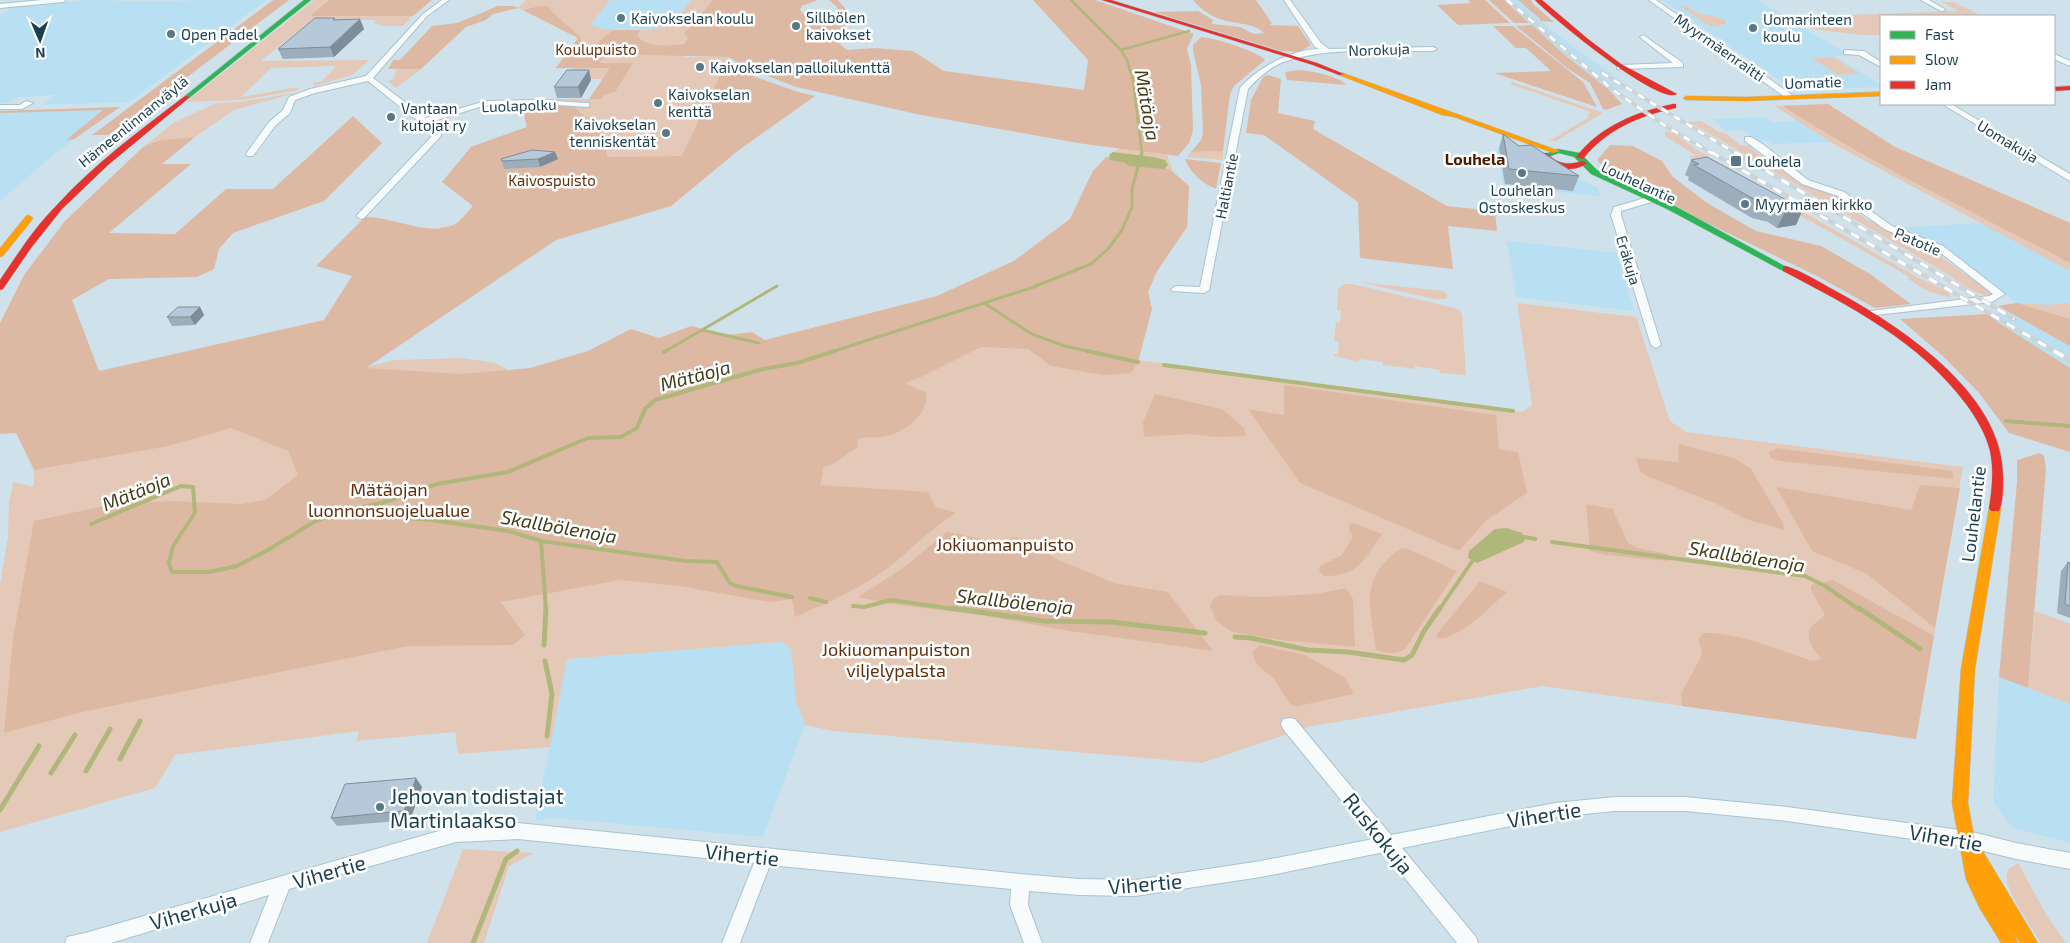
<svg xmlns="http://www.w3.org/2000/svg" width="2070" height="943" font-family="'Exo 2',sans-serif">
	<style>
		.built { fill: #b8dff2 }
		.green { fill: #e4c9b9; fill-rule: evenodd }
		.forest { fill: #ddb9a4 }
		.water { fill: #b0b77b }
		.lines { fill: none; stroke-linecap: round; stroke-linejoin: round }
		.stream-far3 { stroke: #b0b77b; stroke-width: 2.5 }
		.stream-far2 { stroke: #b0b77b; stroke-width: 3 }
		.stream-far1 { stroke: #b0b77b; stroke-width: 4 }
		.stream { stroke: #b0b77b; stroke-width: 5 }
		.street-casing { stroke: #a9c2ce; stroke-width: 2 }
		.fast-casing { stroke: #a9c2ce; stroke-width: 1 }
		.slow-casing { stroke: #a9c2ce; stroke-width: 1 }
		.jam-casing { stroke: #a9c2ce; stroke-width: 1 }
		.street { fill: #f8fbfc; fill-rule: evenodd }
		.fast { fill: #30b455; fill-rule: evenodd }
		.slow { fill: #ff9f0a; fill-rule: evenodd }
		.jam { fill: #e5322d; fill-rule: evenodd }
		.rail-far2-casing { stroke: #cdd4d7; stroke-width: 4 }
		.rail-far1-casing { stroke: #cdd4d7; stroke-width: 4.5 }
		.rail-casing { stroke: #cdd4d7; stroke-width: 5.5 }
		.rail-far2 { stroke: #fff; stroke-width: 2.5; stroke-dasharray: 7; stroke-linecap: butt }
		.rail-far1 { stroke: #fff; stroke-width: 3; stroke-dasharray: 9; stroke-linecap: butt }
		.rail { stroke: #fff; stroke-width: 4; stroke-dasharray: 11; stroke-linecap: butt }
		.wall { fill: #9cadbb }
		.shaded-wall { fill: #7f8d99 }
		.building { fill: #b5c9da; stroke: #7f8d99 }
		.poi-dot { fill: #597886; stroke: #fff; stroke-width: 2 }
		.labels { text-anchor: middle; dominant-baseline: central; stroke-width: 5; stroke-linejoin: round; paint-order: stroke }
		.far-poi-label { font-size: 15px; fill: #1a3f50; stroke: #fff; text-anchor: start }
		.far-street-label { font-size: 15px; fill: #1a3f50; stroke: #fff }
		.far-park-label { font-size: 15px; fill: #612f0c; stroke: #fff }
		.far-quarter-label { font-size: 16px; font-weight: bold; fill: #491c00; stroke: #fff }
		.park-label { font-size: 18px; fill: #612f0c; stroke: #fff }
		.street-label { font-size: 18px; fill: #1a3f50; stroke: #fff }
		.water-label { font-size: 19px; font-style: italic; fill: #3e3f19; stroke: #fff }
		.near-poi-label { font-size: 21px; fill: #1a3f50; stroke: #fff; text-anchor: start }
		.near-street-label { font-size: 21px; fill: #1a3f50; stroke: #fff }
	</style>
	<rect width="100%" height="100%" fill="#cfe2eb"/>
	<path class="built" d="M 89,0 L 134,1 L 266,0 L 129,102 L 42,105 L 55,95 L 18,97 L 8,103 L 0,103 L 0,15 L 11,8 L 26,5 Z
		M 557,0 L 691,0 L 676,22 L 655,29 L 602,30 L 589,25 Z
		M 1504,0 L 1518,0 L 1547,27 L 1630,88 L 1609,90 L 1565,55 Z
		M 1662,0 L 1758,0 L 1850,56 L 1834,56 L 1881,85 L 1881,87 L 1794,90 Z
		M 120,107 L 58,151 L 0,201 L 0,111 Z
		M 1765,117 L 1772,122 L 1798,121 L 1830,142 L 1772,144 L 1768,141 L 1757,141 L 1743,130 L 1726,131 L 1712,119 Z
		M 1497,148 L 1515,149 L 1598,188 L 1600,196 L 1527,189 L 1528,192 L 1504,190 Z
		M 1982,223 L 2070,271 L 2070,314 L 2017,303 L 1947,248 L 1893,228 Z
		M 1507,241 L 1617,253 L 1634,311 L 1516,297 Z
		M 2007,312 L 2070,346 L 2070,368 L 1999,323 L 1988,314 Z
		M 782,642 L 791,649 L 796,700 L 805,725 L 763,837 L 555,818 L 535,820 L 567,659 Z
		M 1999,677 L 2070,704 L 2070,843 L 2011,827 L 1993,801 Z"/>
	<path class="green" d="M 314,0 L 329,0 L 311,15 L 413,16 L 403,26 L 384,26 L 374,23 L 376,20 L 312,20 L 261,61 L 370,60 L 352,75 L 314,86 L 313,83 L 322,81 L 336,66 L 271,68 L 241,97 L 297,87 L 299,90 L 242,100 L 186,102 Z
		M 526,0 L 610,0 L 590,25 C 607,33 657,33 674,22 C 680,18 686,6 691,0 L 722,0 L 685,57 L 728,57 L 727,61 C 748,79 787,90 815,96 L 740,149 L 671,206 L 556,240 L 510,270 L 431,230 L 456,224 L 473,206 L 442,182 L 471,147 L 527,127 L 524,114 L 535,99 L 589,99 L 603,79 L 565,79 L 573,68 L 556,68 L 578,38 L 518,8 Z
		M 1087,0 L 1167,154 L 1173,172 L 1189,186 L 1187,227 L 1157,271 L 1148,292 L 1152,309 L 1138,360 L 1522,412 L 1532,405 L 1517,303 L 1636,317 L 1670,421 L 1686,432 L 1963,467 L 1916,739 L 1543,686 L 1308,727 L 1202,763 L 833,731 L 805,725 L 796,700 L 791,649 L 782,642 L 567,659 L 550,747 L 458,754 L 455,732 L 356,741 L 359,731 L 175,755 L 155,788 L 0,832 L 0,585 L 8,537 L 9,503 L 13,482 L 34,487 L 34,470 L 27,455 L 394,360 L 462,358 L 495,363 L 529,381 L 783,346 L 937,296 L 1014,261 L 1070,219 L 1093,171 L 1118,149 ZM 1285,385 L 1499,449 L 1527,493 L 1486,521 L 1459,551 L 1249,410 L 1284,415 Z
		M 1942,2 L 1953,2 L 1982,16 L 1881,16 L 1881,35 L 1863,35 L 1812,29 L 1790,17 L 1958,11 Z
		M 1680,6 C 1690,6 1696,14 1706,15 C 1713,16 1718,17 1725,20 L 1726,24 L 1711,27 Z
		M 1834,57 L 1859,74 L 1837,75 L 1812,58 Z
		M 396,69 L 421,69 L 396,88 L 388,81 L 394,79 Z
		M 1512,82 L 1603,113 L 1556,141 L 1549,141 L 1588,118 L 1589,116 L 1587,115 L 1591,112 L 1510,84 Z
		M 299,92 L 234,110 L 195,137 L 160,140 L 143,147 L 175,122 L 216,103 L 240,102 Z
		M 1828,104 L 1895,147 L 2070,223 L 2070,271 L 1830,142 L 1775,106 Z
		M 1701,121 L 1719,132 L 1725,133 L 1740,145 L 1755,147 L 1751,148 L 1777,168 L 1783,168 L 1847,200 L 1843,201 L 1869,221 L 1876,221 L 1889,231 L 1900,236 L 1898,238 L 1922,246 L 1925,244 L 1943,253 L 1937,254 L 1965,274 L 1974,277 L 1994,295 C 1975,297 1962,284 1947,274 L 1700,128 L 1686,122 Z
		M 1667,131 L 1675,134 L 1696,149 L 1776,196 L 1917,277 L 1948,292 L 1950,295 L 1949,297 C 1934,295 1921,288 1908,279 L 1909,277 L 1899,271 L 1700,159 L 1695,160 L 1689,157 L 1695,155 L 1665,136 L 1665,132 Z
		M 1223,151 L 1223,160 L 1187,157 L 1191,152 Z
		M 1359,282 L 1443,291 L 1448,295 L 1446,299 L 1434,299 Z
		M 1344,284 L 1352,284 L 1459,309 L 1462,315 L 1466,375 L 1440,373 L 1440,370 L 1415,366 L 1415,369 L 1383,365 L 1383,362 L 1359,359 L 1359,362 L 1334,356 L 1334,354 L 1338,354 L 1339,342 L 1334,341 L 1336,322 L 1340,323 L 1341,311 L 1337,310 L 1338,289 Z
		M 2017,303 L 2047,305 L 2070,303 L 2070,346 L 1998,306 Z
		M 2035,611 L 2070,624 L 2070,704 L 2028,688 Z
		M 463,849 L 534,853 L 509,866 L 484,943 L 427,943 Z
		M 2018,863 L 2047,916 L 2066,943 L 2041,943 C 2033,929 1999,884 2008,870 C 2010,867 2015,865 2018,863 Z"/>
	<path class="forest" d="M 273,0 L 289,0 L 141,112 L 108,135 L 92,135 Z
		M 329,0 L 432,0 L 413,16 L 310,16 Z
		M 713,0 L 818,0 L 802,6 L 800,10 L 806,16 L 812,18 L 813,22 C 822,23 832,24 838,15 L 837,7 L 829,0 L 838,0 L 849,13 C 848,25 842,31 834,39 L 847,50 L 874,48 L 913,51 L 944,71 L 1084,90 L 1088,60 L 1033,0 L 1095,0 L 1194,34 L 1187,48 L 1191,66 L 1193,129 L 1190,142 L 1178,156 L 1084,144 L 921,115 L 796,87 L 746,68 L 728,57 L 645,55 L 597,47 L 595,45 L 613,30 L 640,30 L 637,36 C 646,48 670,46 684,44 L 688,38 L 684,33 L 695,22 Z
		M 1193,0 L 1256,0 L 1272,23 L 1270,25 L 1298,26 L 1311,45 L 1299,52 L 1281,51 L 1154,12 L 1198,11 L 1213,20 L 1212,24 L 1240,27 L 1254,34 L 1264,33 C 1255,23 1235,24 1223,20 C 1210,16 1202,10 1193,0 Z
		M 1468,0 L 1485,0 L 1510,23 L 1458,25 L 1437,5 L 1471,3 Z
		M 1489,0 L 1504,0 L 1529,23 L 1514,23 Z
		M 1518,0 L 1531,0 L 1533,4 L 1554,22 L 1540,21 L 1540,19 Z
		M 498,6 L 513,6 L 519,8 L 493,14 L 486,20 L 466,27 L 421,69 L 388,69 L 393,60 L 400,60 L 432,26 L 457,23 Z
		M 540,6 L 548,6 L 552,12 L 577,34 L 586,47 L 607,53 L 599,63 L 633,63 L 615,92 L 604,95 L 601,99 L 589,99 L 610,68 L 556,68 L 578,38 L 523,10 Z
		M 1532,25 L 1565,55 L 1609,90 L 1622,104 L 1606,110 L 1603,109 L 1590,83 L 1567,68 L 1516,26 Z
		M 1493,26 L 1513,26 L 1583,82 L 1597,107 L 1494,73 L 1551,71 L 1526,48 L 1516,48 Z
		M 1201,37 C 1213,37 1259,52 1265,60 L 1234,86 L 1230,94 L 1223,151 L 1191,152 L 1201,140 L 1203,133 L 1201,85 L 1193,51 L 1193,45 Z
		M 727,61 L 739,71 L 798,92 L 815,96 L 740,149 L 671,206 L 556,240 L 366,368 L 460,374 L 530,368 L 588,351 L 631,329 L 659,338 L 691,326 L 727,335 L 752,332 L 765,340 L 937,296 L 1014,261 L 1070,219 L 1093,171 L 1106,157 L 1159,165 L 1173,172 L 1189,186 L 1187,227 L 1157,271 L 1148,292 L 1152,309 L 1138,362 L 1131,373 L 1103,375 L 1051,366 L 1028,349 L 981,347 L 921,377 L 905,383 L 926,393 C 930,415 902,434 882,437 C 874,438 866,436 858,439 L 857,448 L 831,465 L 824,466 L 820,485 L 928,492 L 936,507 L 956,513 C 932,528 914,546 893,564 C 864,587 829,602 795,617 L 792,599 L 770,602 L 679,586 L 620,580 L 501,602 L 525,635 L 513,645 L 408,646 L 82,712 L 4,733 L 13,638 L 34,521 L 114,504 L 170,501 L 241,504 L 265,500 L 298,475 L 288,451 L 231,428 L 168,446 L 34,470 L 16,433 L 0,434 L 0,323 L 24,275 L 65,221 L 143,147 L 160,140 L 195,137 L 162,164 L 191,164 L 109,233 L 175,234 L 226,189 L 273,189 L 353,116 L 382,143 L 324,201 L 233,233 L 219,249 L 214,269 L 197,277 L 109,279 L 72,300 L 99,371 L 324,320 L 352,276 L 316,266 L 365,217 C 392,216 434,239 457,223 C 463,219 468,211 473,206 L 442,182 L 471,147 L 527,127 L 524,114 L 532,105 L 573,106 L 585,117 L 597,121 L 608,157 L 682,156 Z
		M 1299,70 C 1311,71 1339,76 1346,85 L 1287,80 L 1285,72 Z
		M 1268,75 L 1281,79 L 1278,113 L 1315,121 L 1313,129 L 1447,206 L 1495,211 L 1497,231 L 1448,226 L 1453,269 L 1360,258 L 1358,202 L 1264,135 L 1246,133 L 1251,100 L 1263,77 Z
		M 1828,104 L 1895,147 L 2070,223 L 2070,263 C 1974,212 1874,166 1783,106 Z
		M 120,107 L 74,139 L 66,140 L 103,110 L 0,113 L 0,111 Z
		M 1610,145 L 1633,146 L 1662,161 L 1673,177 L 1707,203 L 1756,231 L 1821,246 L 1870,274 L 1911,304 L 1875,308 L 1817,276 L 1703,221 L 1646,189 L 1605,169 L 1597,160 Z
		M 1185,159 L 1221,163 L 1216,189 C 1203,184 1190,173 1185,159 Z
		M 2017,303 L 2070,319 L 2070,346 L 1998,306 Z
		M 1988,314 L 1999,323 L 2070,368 L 2070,452 L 2009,433 L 1979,393 L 1945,358 L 1900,319 Z
		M 1284,385 L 1496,415 L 1499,449 L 1518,452 L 1527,493 L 1486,521 L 1459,551 L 1300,483 L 1248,409 L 1284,415 Z
		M 1155,394 L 1222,409 L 1244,428 L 1246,436 L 1215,437 L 1190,434 L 1144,437 L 1143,422 Z
		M 1679,444 L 1736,459 L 1751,469 L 1783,523 L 1784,530 L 1745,519 L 1719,505 L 1647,476 L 1640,471 L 1636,458 L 1678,462 Z
		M 1777,448 L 1952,471 L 1954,479 L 1780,461 L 1771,458 L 1769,452 Z
		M 2040,453 L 2044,456 L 2046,469 L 2028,688 L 1999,677 L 2017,482 L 2017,460 Z
		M 1920,485 L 1960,488 L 1935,628 L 1867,574 L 1812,551 L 1776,487 L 1911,510 Z
		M 1586,504 L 1613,509 C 1617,522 1624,530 1627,542 L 1637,548 L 1668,554 L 1668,561 L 1607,555 L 1590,551 Z
		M 1353,523 L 1382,534 C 1365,559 1357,577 1324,576 L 1319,571 L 1320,566 L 1342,555 L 1353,537 L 1349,529 L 1349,524 Z
		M 947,532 L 997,542 L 1017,537 L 1057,559 L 1114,583 L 1168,592 L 1213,651 L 1070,631 L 980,615 L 884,603 L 858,597 L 903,568 Z
		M 1406,548 L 1457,571 L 1405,649 C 1396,655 1387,653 1376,650 C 1372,616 1360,586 1387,560 C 1393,554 1397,549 1406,548 Z
		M 1833,580 L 1934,636 L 1916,739 L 1682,706 L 1681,694 L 1700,659 L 1702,650 L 1698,640 L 1703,633 C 1739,632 1778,650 1812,661 L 1820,660 L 1821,658 C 1814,651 1806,639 1810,629 C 1813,624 1821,619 1825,615 L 1811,590 L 1811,585 Z
		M 1480,581 L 1507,592 C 1492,605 1457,642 1437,638 L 1437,634 Z
		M 1346,588 L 1353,599 L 1355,647 L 1280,640 L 1232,632 L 1217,621 L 1210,607 L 1213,599 L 1220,595 L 1261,597 L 1316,594 Z
		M 1260,645 L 1305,655 L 1345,678 L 1354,694 L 1298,706 L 1291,705 C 1285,697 1281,690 1276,682 C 1266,667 1258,674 1252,652 Z"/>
	<path class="water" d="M 1113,152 L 1153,157 L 1165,160 L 1168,165 L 1164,169 L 1129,166 L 1125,163 L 1110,160 L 1109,155 Z
		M 1507,528 L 1522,533 L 1525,537 L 1524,542 L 1477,563 L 1468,558 L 1469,551 L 1495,529 Z"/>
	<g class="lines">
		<path class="stream-far3" d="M 1071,0 L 1121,50 L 1127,60 L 1133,80 L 1142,154
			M 1121,50 L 1189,31"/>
		<path class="stream-far2" d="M 984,303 L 1032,334 L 1065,346 L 1092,352
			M 759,343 L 702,330 L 777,286
			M 664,352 L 702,330
			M 831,352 L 1031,288 L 1091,264 L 1108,249 L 1122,230 L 1132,207 L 1132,189 L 1142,152"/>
		<path class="stream-far1" d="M 1087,351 L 1138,362
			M 664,352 L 666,351
			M 1164,365 L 1513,411
			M 2006,421 L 2070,426
			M 344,513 L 431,520 L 508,531 L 541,541 L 686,561 L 717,562 L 730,583 L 736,586 L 792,597
			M 91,524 L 181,486 L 193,487 L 195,513 L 173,546 L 169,563 L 172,572 L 209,572 L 237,566 L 268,550 L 312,523 L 339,512 L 382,503 L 437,484 L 508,472 L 588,438 L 621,437 L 637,428 L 645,409 L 655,400 L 763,369 L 797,363 L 835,351
			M 1525,537 L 1535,539
			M 541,541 L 546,610
			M 1552,542 L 1805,576 L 1825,586 L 1860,610
			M 810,598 L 826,602
			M 853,606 L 864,607 L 891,600 L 960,610
			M 1439,610 L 1473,560"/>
		<path class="stream" d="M 951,608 L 1044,621 L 1110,622 L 1205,633
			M 1859,608 L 1920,649
			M 1235,637 L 1251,638 L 1308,650 L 1348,652 L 1404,660 L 1412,655 L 1424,631 L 1440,608
			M 544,645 L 546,608
			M 545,661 L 552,694 L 547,736
			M 120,759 L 140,721
			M 86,771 L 110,729
			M 51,773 L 75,735
			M 0,810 L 39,746
			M 473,943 L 506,859 L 517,851"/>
		<defs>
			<path id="street" d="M 42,0 L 66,0 L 63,2 L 0,8 L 0,4 Z
				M 442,0 L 449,0 L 427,16 L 373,78 L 426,118 L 486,101 L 541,100 L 586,103 L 589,103 L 589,107 L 541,104 L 486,105 L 431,122 L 441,129 L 441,136 L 364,218 L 361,219 L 356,216 L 358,214 L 434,134 L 368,81 L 315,93 L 295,100 L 290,113 L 275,126 L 253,156 L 247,156 L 246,154 L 269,122 L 283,110 L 289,97 L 310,89 L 366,76 L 423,14 Z
				M 1284,0 L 1290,0 L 1321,43 L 1329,49 L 1433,47 L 1437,49 L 1433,51 C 1386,52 1324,46 1281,63 C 1269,68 1257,79 1248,89 L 1209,290 L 1204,293 L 1172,291 L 1171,289 L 1176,286 L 1200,287 L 1240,88 C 1257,68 1292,49 1319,49 L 1315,47 Z
				M 1649,0 L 1656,0 L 1792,95 L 1785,97 Z
				M 1921,0 L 1929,0 L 1946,10 L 1941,11 Z
				M 1643,35 L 1683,63 L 1683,67 L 1617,69 L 1617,65 L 1620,65 L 1673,63 L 1641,38 L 1640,37 Z
				M 1844,50 L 1864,51 L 1881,62 L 1881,67 L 1859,55 L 1844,54 Z
				M 2054,54 L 2070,61 L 2070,66 L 2054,59 Z
				M 26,101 L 33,103 L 22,109 L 0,109 L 0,105 L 20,105 Z
				M 1942,104 L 1951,104 L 2070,174 L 2070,181 Z
				M 1745,137 L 1751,137 L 1764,145 L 1808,180 L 1844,192 L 1892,226 L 1943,246 L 2005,294 L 1992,302 L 1867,316 L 1866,314 L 1867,312 L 1871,311 L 1989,296 L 1993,294 L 1937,250 L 1886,230 L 1838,196 L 1802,184 L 1745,141 Z
				M 1652,196 L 1657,199 L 1655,201 L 1621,211 L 1621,215 L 1661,345 L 1656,348 L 1651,345 L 1611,215 L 1614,207 Z
				M 1289,718 L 1295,719 L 1391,835 L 1555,803 L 1615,797 L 1685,797 L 1787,807 L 1968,831 L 2016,843 L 2070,853 L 2070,869 L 2016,859 L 1968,847 L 1787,821 L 1685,811 L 1615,811 L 1555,817 L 1402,848 L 1476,937 L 1478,943 L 1457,943 L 1384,852 L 1261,877 L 1135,896 L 1079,895 L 1029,891 L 1028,905 L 1042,943 L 1024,943 L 1010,905 L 1011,889 L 770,865 L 740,943 L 722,943 L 754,863 L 518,839 L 456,842 L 289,889 L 268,943 L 250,943 L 269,895 L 111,943 L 65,943 L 67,937 L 85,933 L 456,826 L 518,823 L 1020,874 L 1079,879 L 1135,880 L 1261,861 L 1373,839 L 1283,729 L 1281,724 L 1283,719 Z"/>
			<path id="fast" d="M 304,0 L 311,0 L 189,98 L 185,98 L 185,96 Z
				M 1558,149 L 1580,153 L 1597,170 L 1673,205 L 1790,269 L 1789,271 L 1783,271 L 1667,209 L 1591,174 L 1574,157 L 1559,153 L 1545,158 L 1541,156 Z"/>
			<path id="slow" d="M 1339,73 L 1343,73 L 1560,151 L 1553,153 L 1454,117 L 1442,115 L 1339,75 Z
				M 1881,92 L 1881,96 L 1746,101 L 1686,100 L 1683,98 L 1686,96 L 1746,97 Z
				M 29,215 L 33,218 L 32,220 L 3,256 L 0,257 L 0,248 L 26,216 Z
				M 1995,504 L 2001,508 L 1975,669 L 1968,803 L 1975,842 L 1978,843 L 2038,943 L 2020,943 L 2014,934 L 2018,943 L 2001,943 L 1979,907 L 1966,879 L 1952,803 L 1961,669 L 1989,508 Z"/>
			<path id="jam" d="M 1102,0 L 1111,0 L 1317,63 L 1344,74 L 1339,75 L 1313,65 Z
				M 1535,0 L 1542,0 L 1588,39 L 1621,64 L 1677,94 C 1659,106 1551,17 1535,0 Z
				M 2070,86 L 2070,90 L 2054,91 L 2054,87 Z
				M 185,96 L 190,97 L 108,165 L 62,209 L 31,248 L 3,289 L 0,290 L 0,280 L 2,277 C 19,252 35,227 56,206 C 94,164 140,130 185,96 Z
				M 1673,104 L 1676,104 L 1676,108 C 1639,116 1607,129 1583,159 L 1576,157 C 1600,126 1636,112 1673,104 Z
				M 1541,153 L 1547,153 C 1558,165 1568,165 1583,161 L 1587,163 C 1573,174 1553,169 1541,157 Z
				M 1786,266 C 1802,271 1819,282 1834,290 C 1900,326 2007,395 2003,481 C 2003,490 2003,503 1999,511 L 1991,511 L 1989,508 C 1992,489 1994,470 1990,451 C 1986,434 1976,418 1966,404 C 1919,341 1851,307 1783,271 L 1783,267 Z"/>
		</defs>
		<use href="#street" class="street-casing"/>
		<use href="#fast" class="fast-casing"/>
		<use href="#slow" class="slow-casing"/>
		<use href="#jam" class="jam-casing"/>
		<use href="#street" class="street"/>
		<use href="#fast" class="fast"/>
		<use href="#slow" class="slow"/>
		<use href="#jam" class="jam"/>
		<defs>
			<path id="rail-far2" d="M 1507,0 L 1613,90 L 1667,127 L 1713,154
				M 1602,73 L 1737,154"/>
			<path id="rail-far1" d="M 1711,152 L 2056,352
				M 1735,152 L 2014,319"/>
			<path id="rail" d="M 2054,351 L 2070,360"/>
		</defs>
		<use href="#rail-far2" class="rail-far2-casing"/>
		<use href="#rail-far1" class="rail-far1-casing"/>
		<use href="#rail" class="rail-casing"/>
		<use href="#rail-far2" class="rail-far2"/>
		<use href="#rail-far1" class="rail-far1"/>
		<use href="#rail" class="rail"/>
	</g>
	<path class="wall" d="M 360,19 L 364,29 L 334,57 L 283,59 L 278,49 L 336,20 Z
		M 589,70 L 591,80 L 581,98 L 557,98 L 554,87 Z
		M 1503,134 L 1519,146 L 1579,176 L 1573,191 L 1505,184 L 1499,148 Z
		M 555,152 L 558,159 L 540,167 L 504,169 L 502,161 Z
		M 1691,160 L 1803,209 L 1796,225 L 1777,228 L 1768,222 L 1752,218 L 1688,180 L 1689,177 L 1685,175 Z
		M 200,307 L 204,315 L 195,325 L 172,326 L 167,317 Z
		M 2068,562 L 2070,563 L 2070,618 L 2057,613 L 2061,571 Z
		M 422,787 L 410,820 L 337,826 L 331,818 Z"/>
	<path class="shaded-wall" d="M 360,19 L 364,29 L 334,57 L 330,47 Z
		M 589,70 L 591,80 L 581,98 L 578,87 Z
		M 555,152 L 558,159 L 540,167 L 538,159 Z
		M 1803,209 L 1796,225 L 1777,228 L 1785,212 Z
		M 200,307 L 204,315 L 195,325 L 190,317 Z
		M 416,778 L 422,787 L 410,820 L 404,811 Z"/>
	<path class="building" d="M 315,18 L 335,18 L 333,20 L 360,19 L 330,47 L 278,49 Z
		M 567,70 L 589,70 L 578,87 L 554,87 Z
		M 1503,134 L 1519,146 L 1531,145 L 1579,176 L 1509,169 Z
		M 532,150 L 555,152 L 538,159 L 502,161 L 501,159 Z
		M 1707,157 L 1803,209 L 1785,212 L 1775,207 L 1759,202 L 1694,165 L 1699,164 L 1691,160 Z
		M 178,307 L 200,307 L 190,317 L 167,317 Z
		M 2068,562 L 2070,563 L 2070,606 L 2065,604 Z
		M 416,778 L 404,811 L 331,818 L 345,784 Z"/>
	<g class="poi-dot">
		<circle cx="621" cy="18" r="5"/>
		<circle cx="796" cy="26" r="5"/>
		<circle cx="1753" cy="28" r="5"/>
		<circle cx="171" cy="34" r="5"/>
		<circle cx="700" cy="67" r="5"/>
		<circle cx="658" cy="103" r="5"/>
		<circle cx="391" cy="117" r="5"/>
		<circle cx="666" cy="133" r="5"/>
		<rect x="1730" y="155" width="12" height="12" rx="2.5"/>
		<circle cx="1522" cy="173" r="5"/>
		<circle cx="1745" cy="204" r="5"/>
		<circle cx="380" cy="807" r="5"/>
	</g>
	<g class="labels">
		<g class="far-poi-label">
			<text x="806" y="17">Sillbölen<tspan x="806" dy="17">kaivokset</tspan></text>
			<text x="631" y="18">Kaivokselan koulu</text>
			<text x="1763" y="19">Uomarinteen<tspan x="1763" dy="17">koulu</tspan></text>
			<text x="181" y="34">Open Padel</text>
			<text x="710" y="67">Kaivokselan palloilukenttä</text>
			<text x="668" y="94">Kaivokselan<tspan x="668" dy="17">kenttä</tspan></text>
			<text x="401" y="108">Vantaan<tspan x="401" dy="17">kutojat ry</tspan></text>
			<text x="656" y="124" text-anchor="end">Kaivokselan<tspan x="656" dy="17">tenniskentät</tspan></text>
			<text x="1747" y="161">Louhela</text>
			<text x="1522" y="190" text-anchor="middle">Louhelan<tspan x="1522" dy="17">Ostoskeskus</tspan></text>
			<text x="1755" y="204">Myyrmäen kirkko</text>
		</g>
		<g class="far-street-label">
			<text transform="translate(1720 47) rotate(35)">Myyrmäenraitti</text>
			<text transform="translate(1379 49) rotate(-2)">Norokuja</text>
			<text transform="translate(1813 82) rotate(-2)">Uomatie</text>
			<text transform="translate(519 105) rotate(-2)">Luolapolku</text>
			<text transform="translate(133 121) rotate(-39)">Hämeenlinnanväylä</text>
			<text transform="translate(2008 141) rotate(31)">Uomakuja</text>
			<text transform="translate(1639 182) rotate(25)">Louhelantie</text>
			<text transform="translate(1226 186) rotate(-79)">Haltiantie</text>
			<text transform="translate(1918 241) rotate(23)">Patotie</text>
			<text transform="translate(1629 260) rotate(73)">Eräkuja</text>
		</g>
		<g class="far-park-label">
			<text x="596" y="49">Koulupuisto</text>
			<text x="552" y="180">Kaivospuisto</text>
		</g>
		<g class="far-quarter-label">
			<text x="1475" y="158">Louhela</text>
		</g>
		<g class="park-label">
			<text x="389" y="489">Mätäojan<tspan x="389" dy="21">luonnonsuojelualue</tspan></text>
			<text x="1005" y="544">Jokiuomanpuisto</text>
			<text x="896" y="649">Jokiuomanpuiston<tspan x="896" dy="21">viljelypalsta</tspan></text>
		</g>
		<g class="street-label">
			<text transform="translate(1973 514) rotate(-83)">Louhelantie</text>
		</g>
		<g class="water-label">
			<text transform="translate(1148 105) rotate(80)">Mätäoja</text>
			<text transform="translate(695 375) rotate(-15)">Mätäoja</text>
			<text transform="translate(136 491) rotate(-22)">Mätäoja</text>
			<text transform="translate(559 526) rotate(10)">Skallbölenoja</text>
			<text transform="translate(1747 556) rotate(9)">Skallbölenoja</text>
			<text transform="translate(1015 601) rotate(6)">Skallbölenoja</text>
		</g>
		<g class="near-poi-label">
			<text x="390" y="795">Jehovan todistajat<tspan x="390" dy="24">Martinlaakso</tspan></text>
		</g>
		<g class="near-street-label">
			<text transform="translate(1544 814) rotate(-9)">Vihertie</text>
			<text transform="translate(1379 833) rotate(51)">Ruskokuja</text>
			<text transform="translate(1946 837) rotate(10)">Vihertie</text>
			<text transform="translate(742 854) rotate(6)">Vihertie</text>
			<text transform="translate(329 871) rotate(-16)">Vihertie</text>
			<text transform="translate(1145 883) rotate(-5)">Vihertie</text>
			<text transform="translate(193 910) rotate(-16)">Viherkuja</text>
		</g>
	</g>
	<rect x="1880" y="15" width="175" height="90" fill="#ffffff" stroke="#a3b2b9"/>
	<rect x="1890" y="31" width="25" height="8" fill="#30b455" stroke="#a3b2b9"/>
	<text x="1925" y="40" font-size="15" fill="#1a3f50">Fast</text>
	<rect x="1890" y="56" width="25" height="8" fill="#ff9f0a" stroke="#a3b2b9"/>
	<text x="1925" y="65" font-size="15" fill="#1a3f50">Slow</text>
	<rect x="1890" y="81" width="25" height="8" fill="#e5322d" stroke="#a3b2b9"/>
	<text x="1925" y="90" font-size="15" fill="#1a3f50">Jam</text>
	<g transform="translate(40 40) rotate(178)" stroke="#ffffff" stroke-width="4" paint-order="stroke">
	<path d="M0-4L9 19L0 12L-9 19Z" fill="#1a3f50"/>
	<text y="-8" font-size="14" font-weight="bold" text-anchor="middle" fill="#1a3f50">N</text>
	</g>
</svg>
